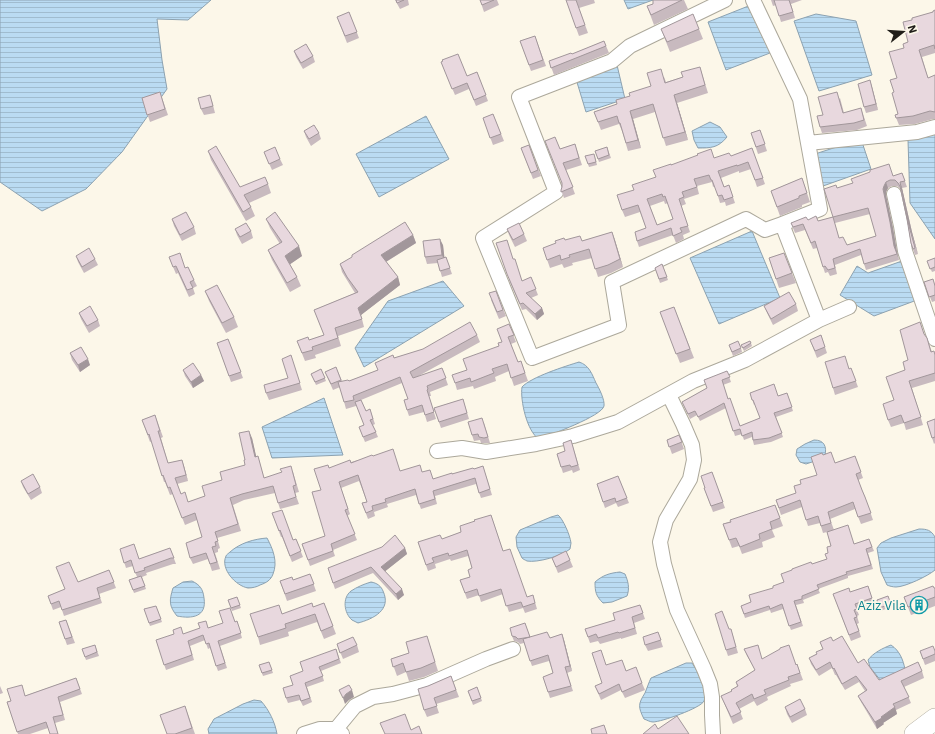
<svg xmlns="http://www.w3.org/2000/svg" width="935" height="734" font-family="'IBM Plex Sans',sans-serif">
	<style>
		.water { fill: url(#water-rules); stroke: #8ca2b1 }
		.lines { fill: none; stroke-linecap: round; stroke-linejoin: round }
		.minor-casing { stroke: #aca89b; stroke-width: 16 }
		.highway-casing { stroke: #aca89b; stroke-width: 22 }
		.minor { stroke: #fff; stroke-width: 14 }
		.highway { stroke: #fff; stroke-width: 21 }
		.wall { fill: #c8babf; fill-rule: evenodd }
		.shaded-wall { fill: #a2979b }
		.building { fill: #e8d8de; stroke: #a2979b; fill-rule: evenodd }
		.labels { text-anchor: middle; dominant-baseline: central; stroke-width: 3.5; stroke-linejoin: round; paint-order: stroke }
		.culture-label { font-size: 13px; fill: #0d838f; stroke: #fcf7e9; text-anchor: end }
	</style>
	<defs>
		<pattern id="water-rules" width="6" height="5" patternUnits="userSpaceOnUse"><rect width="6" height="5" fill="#badbf2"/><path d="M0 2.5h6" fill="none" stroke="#a0bccf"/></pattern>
	</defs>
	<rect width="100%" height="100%" fill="#fcf7e9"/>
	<path class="water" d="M 0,0 L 211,0 L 188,20 L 157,19 L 162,60 L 167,89 L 122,152 L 86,189 L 42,211 L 0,182 Z
		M 624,0 L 653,0 L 628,9 Z
		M 751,5 L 770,53 L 726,70 L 708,22 Z
		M 816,14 L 856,21 L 872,75 L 819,91 L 794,21 Z
		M 617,65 L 625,99 L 586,112 L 576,79 Z
		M 426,116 L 449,159 L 379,197 L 356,154 Z
		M 710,122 L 720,127 L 727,137 C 718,148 711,148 698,148 L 694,140 L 692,131 Z
		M 935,132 L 935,239 L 910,203 L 908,140 Z
		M 861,139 L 871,169 L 823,186 L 812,155 Z
		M 752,231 L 780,298 L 719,324 L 690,258 Z
		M 902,261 L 917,300 L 874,316 L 840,295 L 857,266 L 868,273 Z
		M 443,281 L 464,306 L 364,367 L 355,348 L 388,301 Z
		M 579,362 C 589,365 592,374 596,383 C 599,388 605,400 604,406 C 602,416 550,435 539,439 C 527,432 520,400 522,387 C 531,377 566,366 579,362 Z
		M 324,398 L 343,455 L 272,458 L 262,427 Z
		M 814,440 C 824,440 827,446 825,456 L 821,459 L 806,464 L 800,462 L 796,455 L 797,449 L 805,444 Z
		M 558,515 C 563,519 570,535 571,543 C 571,545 570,547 570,549 C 562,556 537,563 527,561 C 525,560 523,559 522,558 L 517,547 L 516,537 L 520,530 L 551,517 Z
		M 919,529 C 927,529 931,530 935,537 L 935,570 C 928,576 905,587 896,587 C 893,587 889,586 887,585 L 881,572 L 877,548 L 881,543 L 891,538 Z
		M 267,538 C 273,549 278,562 273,574 C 271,580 266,583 260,585 C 257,587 252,588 248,588 C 236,586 220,569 226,556 C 226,555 229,553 230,552 C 240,543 254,539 267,538 Z
		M 620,572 L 625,574 C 628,581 630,588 627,596 L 612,602 L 603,603 C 596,596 595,592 595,582 C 603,575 610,573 620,572 Z
		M 192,581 C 200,585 203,589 204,598 C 207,617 192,619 177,616 C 169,606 169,601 173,588 L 183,582 Z
		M 371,582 C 377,583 381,586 383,591 C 392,610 373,619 358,623 C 356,622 354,621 352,620 C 344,613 342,598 351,591 C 357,587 364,584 371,582 Z
		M 891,645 C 900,651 903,660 905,669 L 881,681 L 870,667 L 868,660 C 873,653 883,648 891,645 Z
		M 686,663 L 692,663 C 698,672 708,690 704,701 C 701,708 661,722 653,722 C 650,722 647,720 644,719 C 638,707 638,704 645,693 C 647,688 649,682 651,678 Z
		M 254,700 L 261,701 C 269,710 275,722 277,734 L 209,734 L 208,729 L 214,719 L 243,704 Z"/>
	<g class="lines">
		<defs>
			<path id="minor" d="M 725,0 L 630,46 L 612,61 L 519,97 L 556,192 L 483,238 L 532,358 L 619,325 L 612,282 L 746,219 L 765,230 L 782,224 L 819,320
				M 753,0 L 800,99 L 820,209 L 782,224
				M 808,143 L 917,132 L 935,127
				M 894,194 L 901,226 L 905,251 L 935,339
				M 669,395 L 683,424 L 692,445 L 694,460 L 690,479 L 666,520 L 660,542 L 664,564 L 677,610 L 704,669 L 710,684 L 712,697 L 712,715 L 713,734
				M 437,451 L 462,448 L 486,452 L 536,444 L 573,436 L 618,422 L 693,381 L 745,360 L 819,320 L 849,307
				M 336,729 L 355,706 L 373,697 L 393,694 L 427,685 L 486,659 L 513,649
				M 304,734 L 320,729 L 336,729 L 342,734"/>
			<path id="highway" d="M 915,734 L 935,719"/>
		</defs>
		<use href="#minor" class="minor-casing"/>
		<use href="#highway" class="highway-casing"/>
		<use href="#minor" class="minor"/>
		<use href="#highway" class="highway"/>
	</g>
	<path class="wall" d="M 395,0 L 408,0 L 409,5 L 400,9 Z
		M 480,0 L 497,0 L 499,5 L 484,12 Z
		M 566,0 L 594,0 L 595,3 L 579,8 L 588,33 L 579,36 Z
		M 653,0 L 684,0 L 688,9 L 654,25 L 647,6 L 653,4 Z
		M 771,0 L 802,0 L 791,4 L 795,18 L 781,22 L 776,5 L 773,6 Z
		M 935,10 L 935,53 L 922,57 L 928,78 L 935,75 L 935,119 L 933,119 L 915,124 L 899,125 L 895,115 L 898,114 L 894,92 L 904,48 L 908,42 L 912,20 L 933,12 Z
		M 349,12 L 359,38 L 347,43 L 337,17 Z
		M 661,29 L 699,29 L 703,39 L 670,52 Z
		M 535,36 L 546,66 L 531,71 L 520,41 Z
		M 604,41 L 609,53 L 554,75 L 549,61 L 572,54 Z
		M 294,51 L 313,56 L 315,62 L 303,69 L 296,57 Z
		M 441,62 L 467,76 L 477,72 L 488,101 L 476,106 L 469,89 L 455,95 Z
		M 700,67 L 708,93 L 677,103 L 688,140 L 666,146 L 655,112 L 633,119 L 641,148 L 628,151 L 622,131 L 619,124 L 601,130 L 594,112 L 617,104 L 630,96 L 651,86 L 664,77 L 666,82 L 683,77 Z
		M 870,80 L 872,87 L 878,110 L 866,113 L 864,107 Z
		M 160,92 L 168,115 L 150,122 L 142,98 Z
		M 840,98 L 844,113 L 861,108 L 867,126 L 857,130 L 822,133 L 820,127 L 823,115 Z
		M 212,101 L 215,113 L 204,115 L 201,109 Z
		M 493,114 L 504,141 L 493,145 L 483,118 Z
		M 760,130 L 767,151 L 758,154 L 751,133 Z
		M 304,131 L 319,133 L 321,139 L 311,146 L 306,137 Z
		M 575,144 L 582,165 L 566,170 L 575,194 L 564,198 L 561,190 L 562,187 L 560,149 Z
		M 529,145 L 541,176 L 533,179 L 521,148 Z
		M 607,147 L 611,158 L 599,162 L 595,151 Z
		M 752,148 L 765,184 L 757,187 L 751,169 L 739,173 L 739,171 L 721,178 L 724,187 L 729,185 L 735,203 L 726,206 L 725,202 L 720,203 L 715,186 L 713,187 L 712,182 L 697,186 L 699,194 L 684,199 L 686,204 L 681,206 L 690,232 L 683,235 L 684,239 L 676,243 L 673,235 L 639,247 L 637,241 L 646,228 L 640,212 L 625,217 L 622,210 L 634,190 L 655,177 L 671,165 L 731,156 ZM 664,201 L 665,204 L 668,203 L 673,219 L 657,225 L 650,206 Z
		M 208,151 L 240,187 L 268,184 L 271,193 L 249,203 L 251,207 L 255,216 L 246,221 L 211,160 Z
		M 264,152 L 280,159 L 283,165 L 272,170 Z
		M 595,157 L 597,165 L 589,167 L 588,164 Z
		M 902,173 L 907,187 L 902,188 L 912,232 L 918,254 L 915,255 L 911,243 L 907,219 L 901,189 L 897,186 L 892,186 L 888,188 L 886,192 L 886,195 L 893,228 L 897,252 L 899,260 L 866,270 L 861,255 L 835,265 L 837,274 L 830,276 L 828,272 L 825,273 L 817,248 L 813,249 L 805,230 L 795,233 L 791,223 L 808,220 L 818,221 L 833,217 L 839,238 L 847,245 L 876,236 L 870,214 L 835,223 L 833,217 L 837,188 L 893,176 Z
		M 802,178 L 810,202 L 802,205 L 802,207 L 780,216 L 771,191 Z
		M 172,219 L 194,227 L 196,234 L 182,241 L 174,226 Z
		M 266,219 L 302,256 L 290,264 L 297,277 L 301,286 L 290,292 L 272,260 L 268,250 L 280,244 L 270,228 Z
		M 235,229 L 251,231 L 253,238 L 242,244 L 237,235 Z
		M 507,229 L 524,234 L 527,241 L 515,247 L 509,235 Z
		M 612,232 L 623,267 L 611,273 L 598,277 L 592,258 L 572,263 L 573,265 L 564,268 L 562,264 L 550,268 L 543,248 L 565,240 L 582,241 Z
		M 413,235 L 416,243 L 386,262 L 398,277 L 400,285 L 361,315 L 364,327 L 338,336 L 341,346 L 315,355 L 316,358 L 305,361 L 297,341 L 309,340 L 324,335 L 314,310 L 355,293 L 350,285 L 342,272 L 340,264 Z
		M 443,245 L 444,257 L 446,257 L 452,274 L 442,277 L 438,263 L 427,264 L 425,257 Z
		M 784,253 L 796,283 L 779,288 L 769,258 Z
		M 76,256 L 95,259 L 98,265 L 84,273 L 78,262 Z
		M 169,257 L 185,268 L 194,280 L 197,286 L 193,288 L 195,294 L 189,297 L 178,273 L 176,274 Z
		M 935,258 L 935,271 L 932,272 L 927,261 Z
		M 513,259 L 522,281 L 531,277 L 538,295 L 531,298 L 542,308 L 544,314 L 537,320 L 526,309 L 522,310 L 509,280 Z
		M 662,264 L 668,280 L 660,283 L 655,268 Z
		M 933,279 L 935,285 L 935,301 L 932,302 L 924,282 Z
		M 205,291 L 234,317 L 238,327 L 226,333 L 209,301 Z
		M 496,291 L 506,316 L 499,319 L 491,300 Z
		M 796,304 L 798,311 L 773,325 L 767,313 L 764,306 Z
		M 674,307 L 694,358 L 680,363 L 660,312 Z
		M 79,313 L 98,320 L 100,326 L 89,333 L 81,319 Z
		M 509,324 L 516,342 L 511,344 L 518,362 L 521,361 L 528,381 L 514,386 L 509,371 L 495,377 L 496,381 L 474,389 L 473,386 L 457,390 L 455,383 L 467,370 L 499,346 L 502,342 Z
		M 924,334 L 927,338 L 932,352 L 935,355 L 935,381 L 912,388 L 923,425 L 906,430 L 904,423 L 891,427 L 888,420 L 908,360 Z
		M 477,335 L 480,342 L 415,378 L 442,368 L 448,385 L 430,392 L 431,396 L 429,396 L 436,419 L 427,422 L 424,412 L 409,416 L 407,410 L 408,399 L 402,383 L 361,400 L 366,411 L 370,409 L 375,424 L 373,425 L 378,437 L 365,442 L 359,427 L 364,425 L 356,403 L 356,406 L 346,409 L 340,387 L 333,390 L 325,372 L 336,367 L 342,381 L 349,381 L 378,370 L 375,363 Z
		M 821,335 L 827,353 L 817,358 L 810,340 Z
		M 228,339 L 243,378 L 231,382 L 217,343 Z
		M 751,343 L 752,346 L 744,351 L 741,345 Z
		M 729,345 L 741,348 L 742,352 L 733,356 Z
		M 70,353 L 90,365 L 80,372 L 72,360 Z
		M 293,362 L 302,390 L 269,400 L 266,393 L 288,378 Z
		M 851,368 L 858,387 L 835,395 L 833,388 L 849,369 Z
		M 321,369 L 326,381 L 316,385 L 311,374 Z
		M 183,370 L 201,375 L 204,381 L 193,388 L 185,376 Z
		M 727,371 L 731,382 L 723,385 L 728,399 L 740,426 L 760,418 L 755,404 L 754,405 L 750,393 L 778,396 L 787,393 L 793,411 L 776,417 L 783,437 L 771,442 L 754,445 L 752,437 L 744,440 L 742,434 L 735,436 L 726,408 L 700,421 L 697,415 L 690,419 L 682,402 L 707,388 Z
		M 463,399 L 469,419 L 441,428 L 434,408 Z
		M 155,415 L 163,437 L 161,438 L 168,463 L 182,460 L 188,481 L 177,484 L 181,494 L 188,502 L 205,496 L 222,480 L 245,465 L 245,460 L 252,438 L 256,457 L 258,456 L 264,478 L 293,472 L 299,492 L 295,493 L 299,504 L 280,509 L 275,493 L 244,500 L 233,505 L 241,531 L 217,538 L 220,548 L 218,549 L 218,552 L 215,553 L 220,569 L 212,571 L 208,559 L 193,564 L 190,558 L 202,537 L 197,520 L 185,525 L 173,494 L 170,495 L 165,482 L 164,482 L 152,441 L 150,442 L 142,420 Z
		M 935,419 L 935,443 L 934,444 L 927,422 Z
		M 484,423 L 490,443 L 481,443 L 480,440 L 474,441 L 472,435 Z
		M 679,435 L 684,449 L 672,454 L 667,440 Z
		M 571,440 L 580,470 L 573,473 L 572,470 L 563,473 L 557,454 L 565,451 Z
		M 373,456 L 400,471 L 422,472 L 434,479 L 474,469 L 483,466 L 492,495 L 481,498 L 476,484 L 435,496 L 437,504 L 421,509 L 416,495 L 387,504 L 388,507 L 374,512 L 375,516 L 368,519 L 362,503 L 367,502 L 359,481 L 341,488 L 350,514 L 347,516 L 357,540 L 333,550 L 335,556 L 310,566 L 302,544 L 325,536 L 321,490 L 329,468 Z
		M 855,456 L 863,478 L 858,480 L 862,490 L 865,497 L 873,520 L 861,524 L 855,509 L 830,519 L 834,530 L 854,544 L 869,539 L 874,551 L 868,553 L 873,569 L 848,576 L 848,578 L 818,589 L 820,593 L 803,600 L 804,603 L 796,605 L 803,626 L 791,630 L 783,609 L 771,613 L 770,610 L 745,618 L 741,606 L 751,602 L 812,564 L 827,559 L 828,553 L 831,546 L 827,532 L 823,533 L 820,523 L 808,526 L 802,507 L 781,515 L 776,500 L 796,493 L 801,484 L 817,475 L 835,463 Z
		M 712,472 L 725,508 L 713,512 L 704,488 L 705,488 Z
		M 618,476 L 629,503 L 618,507 L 616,503 L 605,508 L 597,484 Z
		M 21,481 L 40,487 L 42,493 L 31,500 L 23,487 Z
		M 775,505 L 783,526 L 772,530 L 775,537 L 762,542 L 763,547 L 742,554 L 739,546 L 732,548 L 723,524 Z
		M 272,513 L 293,540 L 296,539 L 303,557 L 292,562 L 282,537 L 281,537 Z
		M 491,515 L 503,551 L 527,597 L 533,595 L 537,609 L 525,613 L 523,608 L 509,612 L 503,594 L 481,602 L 479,595 L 467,599 L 460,580 L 470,577 L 472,568 L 468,556 L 451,561 L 450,559 L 435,564 L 436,568 L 428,571 L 418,542 L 442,539 L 461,532 L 475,521 Z
		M 170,548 L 176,564 L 173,564 L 146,573 L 147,575 L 142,577 L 146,589 L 134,593 L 129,580 L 137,577 L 133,566 L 126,568 L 120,549 L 139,559 Z
		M 405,548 L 407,554 L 385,571 L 404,595 L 398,600 L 373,573 L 335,589 L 328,568 Z
		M 552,558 L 570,560 L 573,567 L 558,573 Z
		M 109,570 L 116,588 L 99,594 L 102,603 L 64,616 L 61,607 L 53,610 L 48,596 L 65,589 L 78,582 Z
		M 310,574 L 316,591 L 287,601 L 280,581 L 293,580 Z
		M 868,586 L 874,604 L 857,610 L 859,615 L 857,616 L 859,623 L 857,624 L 861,637 L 851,641 L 833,594 L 850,592 Z
		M 934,588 L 935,588 L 935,606 L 911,615 L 904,597 Z
		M 888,596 L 892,607 L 880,611 L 877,600 Z
		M 237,597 L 241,608 L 232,611 L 228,600 Z
		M 324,603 L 336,634 L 324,639 L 317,622 L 288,632 L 289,636 L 260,645 L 258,637 L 282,614 L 313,607 Z
		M 640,605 L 645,619 L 634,623 L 637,634 L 621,639 L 621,638 L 600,644 L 598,641 L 590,643 L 585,629 L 615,620 Z
		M 156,606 L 162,622 L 150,626 L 144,609 Z
		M 66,620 L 75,643 L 67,645 L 59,622 Z
		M 237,621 L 242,638 L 220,646 L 227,668 L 218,671 L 210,648 L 208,649 L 205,640 L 190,646 L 194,660 L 166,670 L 156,640 L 209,628 Z
		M 525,623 L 530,637 L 550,638 L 562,634 L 564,640 L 572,671 L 567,673 L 573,691 L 550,698 L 543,677 L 553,673 L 549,661 L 532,666 L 524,643 L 520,644 L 518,642 L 514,641 L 512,636 Z
		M 729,629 L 731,629 L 738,653 L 728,656 L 726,650 Z
		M 427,636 L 438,671 L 424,677 L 409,681 L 406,672 L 397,676 L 391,659 L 409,653 Z
		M 660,638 L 663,647 L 648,651 L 645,645 Z
		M 833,641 L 858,663 L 879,680 L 922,671 L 924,678 L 904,687 L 911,703 L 896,710 L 897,714 L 883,723 L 884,724 L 877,729 L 861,702 L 858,696 L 865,691 L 859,682 L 845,690 L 836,675 L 835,675 L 832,668 L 819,676 L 811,664 L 809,658 L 816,654 L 823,649 L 820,642 Z
		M 337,644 L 357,645 L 359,652 L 343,659 Z
		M 95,645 L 99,656 L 86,660 L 82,649 Z
		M 336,649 L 341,663 L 321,671 L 324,681 L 307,687 L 312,702 L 303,706 L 300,700 L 288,703 L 286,698 L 293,685 L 303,671 Z
		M 744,649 L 762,659 L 796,665 L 797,664 L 803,680 L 790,684 L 791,686 L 767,697 L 768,700 L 757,706 L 754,701 L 739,709 L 743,719 L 733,724 L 721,696 L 732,692 L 737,686 L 736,682 L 755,670 L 747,656 Z
		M 920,651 L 935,651 L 935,661 L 925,665 Z
		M 269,662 L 273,673 L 263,676 L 259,665 Z
		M 606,665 L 626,671 L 642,683 L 645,690 L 625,698 L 621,690 L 601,700 L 595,686 L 602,683 Z
		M 451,676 L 459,697 L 436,704 L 439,713 L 427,717 L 424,710 L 428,686 Z
		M 76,678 L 82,694 L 60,702 L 65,720 L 55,723 L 48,728 L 30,734 L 18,734 L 7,702 Z
		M 0,686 L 3,693 L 0,694 Z
		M 477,687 L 482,701 L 473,705 L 468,691 Z
		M 185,706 L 195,734 L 167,734 Z
		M 785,707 L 805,709 L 807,715 L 792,723 L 787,714 Z"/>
	<path class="shaded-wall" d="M 870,80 L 872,87 L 878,110 L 876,104 Z
		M 674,95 L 677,103 L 688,140 L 685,132 Z
		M 630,111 L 633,119 L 641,148 L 638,140 Z
		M 886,182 L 888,188 L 886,192 L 886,195 L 893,228 L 897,252 L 899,260 L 894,246 L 883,189 L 884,186 Z
		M 900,182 L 902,188 L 912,232 L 918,254 L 909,226 Z
		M 612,232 L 615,240 L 623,267 L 620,259 Z
		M 413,235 L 416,243 L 384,263 L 381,255 Z
		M 440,239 L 443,245 L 445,262 L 442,255 Z
		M 299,246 L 302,256 L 289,265 L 285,256 Z
		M 398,277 L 400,285 L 361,315 L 358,308 Z
		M 542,308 L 544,314 L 537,320 L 535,314 Z
		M 88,359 L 90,365 L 80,372 L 78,365 Z
		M 201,375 L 204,381 L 193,388 L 191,382 Z
		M 249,431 L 252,438 L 258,464 L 255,457 Z
		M 182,460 L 184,466 L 188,481 L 186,475 Z
		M 405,548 L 407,554 L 383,573 L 381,567 Z
		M 402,589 L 404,595 L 398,600 L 396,594 Z
		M 562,634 L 564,640 L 572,671 L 570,666 Z
		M 352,690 L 354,697 L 349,700 L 345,704 L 343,698 L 346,694 Z
		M 895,707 L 897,714 L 883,723 L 884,724 L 877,729 L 875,722 L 881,717 Z"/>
	<path class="building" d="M 396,0 L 404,0 L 397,3 Z
		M 480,0 L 494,0 L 482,5 Z
		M 566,0 L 576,0 L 585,25 L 576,28 Z
		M 653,0 L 682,0 L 651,15 L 647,6 L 653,4 Z
		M 774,0 L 789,0 L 793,12 L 779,16 Z
		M 935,10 L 935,49 L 934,45 L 919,50 L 928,78 L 935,75 L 935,112 L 930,111 L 913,116 L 896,118 L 895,115 L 898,114 L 892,93 L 894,92 L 890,80 L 897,78 L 889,52 L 904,48 L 903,44 L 908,42 L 903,22 L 912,20 L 912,18 L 933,12 L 933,11 Z
		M 349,12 L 357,32 L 345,36 L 337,17 Z
		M 693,14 L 699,29 L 667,42 L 661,29 Z
		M 535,36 L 543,60 L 529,65 L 520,41 Z
		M 604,41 L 606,46 L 551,68 L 549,61 L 571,53 L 572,54 Z
		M 306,44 L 313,56 L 301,63 L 294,51 Z
		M 458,54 L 467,76 L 477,72 L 486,95 L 474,100 L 467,83 L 452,89 L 441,62 L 443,61 L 442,60 Z
		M 700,67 L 705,85 L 674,95 L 685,132 L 663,138 L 653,104 L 630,111 L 638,140 L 626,143 L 620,123 L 619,123 L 617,116 L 598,122 L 594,112 L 617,104 L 616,100 L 630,96 L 629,93 L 651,86 L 647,73 L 661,69 L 665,83 L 683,77 L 681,72 Z
		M 870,80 L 876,104 L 864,107 L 858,84 Z
		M 160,92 L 165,109 L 147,115 L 142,98 Z
		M 837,92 L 843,113 L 861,108 L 864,120 L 854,123 L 820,127 L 817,116 L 823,115 L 818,97 Z
		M 210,95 L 213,106 L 201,109 L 198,98 Z
		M 493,114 L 501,134 L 490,138 L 483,118 Z
		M 314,125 L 319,133 L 309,139 L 304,131 Z
		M 760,130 L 765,144 L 756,147 L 751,133 Z
		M 555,137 L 560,149 L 575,144 L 579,158 L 563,163 L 573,187 L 561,192 L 561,190 L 562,187 L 562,183 L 545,141 Z
		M 529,145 L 538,170 L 531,173 L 521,148 Z
		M 216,146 L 240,187 L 265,177 L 268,184 L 244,195 L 251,207 L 243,212 L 208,151 Z
		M 275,147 L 280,159 L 269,164 L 264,152 Z
		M 607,147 L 609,155 L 598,159 L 595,151 Z
		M 752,148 L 763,178 L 755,180 L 748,162 L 737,166 L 737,165 L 718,171 L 724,187 L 729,185 L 733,197 L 724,200 L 722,195 L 718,196 L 712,180 L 711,180 L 709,175 L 694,179 L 697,187 L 682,192 L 684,197 L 679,199 L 688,226 L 680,228 L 682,232 L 673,236 L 671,228 L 637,241 L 635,232 L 646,228 L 638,205 L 622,210 L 617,195 L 634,190 L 632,185 L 656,177 L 653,170 L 671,164 L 671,165 L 698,155 L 697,154 L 711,149 L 714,158 L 729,153 L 731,156 ZM 662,194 L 663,197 L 665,196 L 673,219 L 657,225 L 647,199 Z
		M 594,154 L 596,162 L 588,164 L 585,156 Z
		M 889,164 L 893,176 L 902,173 L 905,181 L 900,182 L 909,226 L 915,248 L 913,249 L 911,243 L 907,219 L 900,186 L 898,183 L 895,180 L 890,180 L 886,182 L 884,186 L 883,189 L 890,222 L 894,246 L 897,254 L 864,264 L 860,249 L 833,259 L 835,268 L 828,270 L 825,266 L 823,267 L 815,241 L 811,243 L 803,224 L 793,227 L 791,223 L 806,217 L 808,220 L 816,216 L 818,221 L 833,217 L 839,238 L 843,237 L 847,245 L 876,236 L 868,208 L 833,217 L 824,189 L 836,185 L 837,188 L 853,183 L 851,179 L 870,172 L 870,170 Z
		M 802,178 L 807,193 L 799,196 L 799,198 L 777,207 L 771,191 Z
		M 186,212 L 194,227 L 180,235 L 172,219 Z
		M 275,212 L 299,246 L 285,256 L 297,277 L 287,283 L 268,250 L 282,242 L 266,219 Z
		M 405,222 L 413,235 L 381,255 L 398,277 L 358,308 L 362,319 L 335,328 L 338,338 L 312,347 L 313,350 L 302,353 L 297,341 L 308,337 L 309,340 L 324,335 L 314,310 L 358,292 L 347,277 L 340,264 L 352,257 L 352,255 Z
		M 246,223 L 251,231 L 240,237 L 235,229 Z
		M 519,223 L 524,234 L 513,240 L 507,229 Z
		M 612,232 L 620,259 L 608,265 L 595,269 L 589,249 L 569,255 L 570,257 L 561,260 L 560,255 L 547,260 L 543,248 L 556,243 L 555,241 L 564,238 L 565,240 L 580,236 L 582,241 Z
		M 440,239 L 442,255 L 425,257 L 423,241 Z
		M 507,240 L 513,259 L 515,259 L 522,281 L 531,277 L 536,289 L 526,293 L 542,308 L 535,314 L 523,303 L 520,304 L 507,274 L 496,243 Z
		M 89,248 L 95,259 L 82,267 L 76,256 Z
		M 180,253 L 185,268 L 188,267 L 194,280 L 190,282 L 193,288 L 187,290 L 176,266 L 173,267 L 169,257 Z
		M 784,253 L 792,273 L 776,279 L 769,258 Z
		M 446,257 L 450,268 L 440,271 L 437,260 Z
		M 935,258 L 935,267 L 930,269 L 927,261 Z
		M 662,264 L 667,277 L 659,279 L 655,268 Z
		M 933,279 L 935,286 L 935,295 L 929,297 L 924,282 Z
		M 217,285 L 234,317 L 222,323 L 205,291 Z
		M 496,291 L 503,310 L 497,312 L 489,293 Z
		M 789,292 L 796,304 L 771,319 L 764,306 Z
		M 90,306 L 98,320 L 87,326 L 79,313 Z
		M 674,307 L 690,349 L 676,354 L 660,312 Z
		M 470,322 L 477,335 L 410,372 L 413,378 L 442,368 L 446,378 L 427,386 L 428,389 L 427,390 L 434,412 L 425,415 L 422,405 L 407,410 L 404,400 L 408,399 L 400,377 L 353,396 L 354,400 L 344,402 L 338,382 L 348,380 L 349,381 L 378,370 L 375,363 L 393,355 L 394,358 L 423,349 Z
		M 920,322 L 924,334 L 927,338 L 931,352 L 934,351 L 935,355 L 935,373 L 909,381 L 921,417 L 904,423 L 901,415 L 888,420 L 883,404 L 894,400 L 886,377 L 905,370 L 903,362 L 908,360 L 900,330 Z
		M 509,324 L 514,335 L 508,337 L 518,362 L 521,361 L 525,373 L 511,378 L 507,364 L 492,369 L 494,373 L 471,382 L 470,378 L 455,383 L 452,375 L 467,370 L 463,359 L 499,346 L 498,343 L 502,342 L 497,329 Z
		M 821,335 L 825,347 L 815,351 L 810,340 Z
		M 228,339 L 241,372 L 229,376 L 217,343 Z
		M 738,341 L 741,348 L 732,352 L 729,345 Z
		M 750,341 L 751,343 L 743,348 L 741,345 Z
		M 81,347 L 88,359 L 78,365 L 70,353 Z
		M 291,355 L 300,383 L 266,393 L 264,385 L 288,378 L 282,359 Z
		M 845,356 L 849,369 L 851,368 L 856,381 L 833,388 L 825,362 Z
		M 193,363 L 201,375 L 191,382 L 183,370 Z
		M 336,367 L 341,380 L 331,384 L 325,372 Z
		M 321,369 L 325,378 L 315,382 L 311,374 Z
		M 727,371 L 730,377 L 722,380 L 728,399 L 730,398 L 740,426 L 760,418 L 753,400 L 752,400 L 750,393 L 774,384 L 778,396 L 787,393 L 792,407 L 774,413 L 782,433 L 769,438 L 753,440 L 752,432 L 742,436 L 740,429 L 733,431 L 724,403 L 698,417 L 695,411 L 688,414 L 682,402 L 707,388 L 704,380 Z
		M 463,399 L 467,413 L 439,422 L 434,408 Z
		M 361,400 L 366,411 L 370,409 L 373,419 L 370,420 L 376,432 L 363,437 L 359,427 L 364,425 L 355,402 Z
		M 155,415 L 160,431 L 158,431 L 168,463 L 182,460 L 186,475 L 175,478 L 181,494 L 185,492 L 188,502 L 205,496 L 202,486 L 222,480 L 220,472 L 245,465 L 244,460 L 245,460 L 239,433 L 249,431 L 255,457 L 258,456 L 264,478 L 282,472 L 280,469 L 291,466 L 296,485 L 293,486 L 296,497 L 278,503 L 273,486 L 242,494 L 230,498 L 238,524 L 215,532 L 218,541 L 215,542 L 216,546 L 212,547 L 217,562 L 210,564 L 206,553 L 190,558 L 186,543 L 202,537 L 195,513 L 182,518 L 170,487 L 168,488 L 163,475 L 162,476 L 149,434 L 148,435 L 142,420 Z
		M 482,418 L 488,437 L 484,438 L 479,437 L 478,434 L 472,435 L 468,422 Z
		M 935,419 L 935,437 L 932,438 L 927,422 Z
		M 679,435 L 682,442 L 669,447 L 667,440 Z
		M 571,440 L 578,465 L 571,467 L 570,465 L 561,467 L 557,454 L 565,451 L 563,443 Z
		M 393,449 L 400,471 L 420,465 L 422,472 L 430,470 L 433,479 L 452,473 L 452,474 L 473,468 L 474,469 L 483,466 L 490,489 L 479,493 L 475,478 L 433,491 L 435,499 L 419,504 L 415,489 L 385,499 L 386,502 L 372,506 L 373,510 L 366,513 L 362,503 L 367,502 L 358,475 L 339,482 L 348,509 L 345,510 L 355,534 L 331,544 L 333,551 L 308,560 L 302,544 L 325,536 L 312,492 L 321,490 L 314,469 L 328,465 L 329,468 L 350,460 L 351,463 L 372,455 L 373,456 Z
		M 831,452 L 835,463 L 855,456 L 861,472 L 856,474 L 862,490 L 865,497 L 871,513 L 858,517 L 853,502 L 828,512 L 831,523 L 821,526 L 818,516 L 806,520 L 800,500 L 779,508 L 776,500 L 796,493 L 794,486 L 801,484 L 800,480 L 817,475 L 811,457 L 822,453 L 823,455 Z
		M 712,472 L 723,502 L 711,506 L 704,488 L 705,488 L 701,476 Z
		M 33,474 L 40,487 L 28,494 L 21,481 Z
		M 618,476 L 627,498 L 616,502 L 615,498 L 603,502 L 597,484 Z
		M 775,505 L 780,518 L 770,522 L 772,529 L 759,534 L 760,539 L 740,547 L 736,538 L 729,540 L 723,524 L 731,522 L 730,520 Z
		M 282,510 L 293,540 L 296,539 L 301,551 L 290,556 L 280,530 L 279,531 L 272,513 Z
		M 491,515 L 503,551 L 510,549 L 527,597 L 533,595 L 535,603 L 523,607 L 521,602 L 506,606 L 501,589 L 479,596 L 477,589 L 465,593 L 460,580 L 470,577 L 468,570 L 472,568 L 467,550 L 449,556 L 448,553 L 432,558 L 434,562 L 426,565 L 418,542 L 440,535 L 442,539 L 461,532 L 460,526 L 475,521 L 474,520 Z
		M 848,525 L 854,544 L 869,539 L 872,547 L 866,549 L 871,565 L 846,572 L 847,574 L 817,585 L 819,589 L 802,596 L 802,599 L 794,601 L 801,622 L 789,626 L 782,604 L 770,609 L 769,606 L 744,614 L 741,606 L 751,602 L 749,595 L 773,588 L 773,586 L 784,582 L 781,574 L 792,570 L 792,569 L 811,562 L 812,564 L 827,559 L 825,554 L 828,553 L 827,547 L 831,546 L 827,532 Z
		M 395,535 L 405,548 L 381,567 L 402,589 L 396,594 L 371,567 L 333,583 L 328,568 L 382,547 Z
		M 134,544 L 139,559 L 170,548 L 174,558 L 171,558 L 144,568 L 145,570 L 135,573 L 131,560 L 124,563 L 120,549 Z
		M 566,551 L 570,560 L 556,567 L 552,558 Z
		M 69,562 L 78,582 L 109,570 L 114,582 L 97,588 L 100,598 L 62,610 L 59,601 L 51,604 L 48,596 L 65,589 L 56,567 Z
		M 310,574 L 314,584 L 285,594 L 280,581 L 292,577 L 293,580 Z
		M 141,576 L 145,586 L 133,590 L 129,580 Z
		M 868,586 L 872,598 L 855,604 L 857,609 L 854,610 L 857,617 L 854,618 L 859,631 L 849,635 L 833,594 L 849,588 L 850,592 Z
		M 933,586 L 934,588 L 935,588 L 935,597 L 908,607 L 904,597 Z
		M 888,596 L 891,604 L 879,608 L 877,600 Z
		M 237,597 L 240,605 L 231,608 L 228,600 Z
		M 312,603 L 313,607 L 324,603 L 333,626 L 321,631 L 315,614 L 285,624 L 286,628 L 258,637 L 250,614 L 279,605 L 282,614 Z
		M 640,605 L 643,613 L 632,617 L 635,628 L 619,633 L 618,632 L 598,638 L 596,634 L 588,637 L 585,629 L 615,620 L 613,613 Z
		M 156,606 L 161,619 L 149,623 L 144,609 Z
		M 230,608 L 235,622 L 237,621 L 241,633 L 218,641 L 225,663 L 216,666 L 209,643 L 206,644 L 203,635 L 188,641 L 192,655 L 164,665 L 156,640 L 174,634 L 173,630 L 181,627 L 183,634 L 200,628 L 198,623 L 206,621 L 208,628 L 223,623 L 219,611 Z
		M 722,611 L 729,629 L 731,629 L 736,647 L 726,650 L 715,614 Z
		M 66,620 L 72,637 L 65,639 L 59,622 Z
		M 525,623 L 530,637 L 518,639 L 516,637 L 512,636 L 510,628 Z
		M 547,632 L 550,638 L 562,634 L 570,666 L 565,667 L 571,686 L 548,692 L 543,677 L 553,673 L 548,655 L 530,661 L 523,639 Z
		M 658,632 L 661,640 L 645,645 L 643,637 Z
		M 427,636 L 435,662 L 421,668 L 406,672 L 403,663 L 393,667 L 391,659 L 409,653 L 406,642 Z
		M 842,636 L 858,663 L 864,659 L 879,680 L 918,662 L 922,671 L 901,681 L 909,697 L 893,704 L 895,707 L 881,717 L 882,718 L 875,722 L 858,696 L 867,690 L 856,676 L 842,684 L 834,668 L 833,669 L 830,662 L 816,670 L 809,658 L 817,654 L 816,652 L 823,649 L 820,642 L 831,637 L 833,641 Z
		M 353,637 L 357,645 L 340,653 L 337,644 Z
		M 95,645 L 97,652 L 85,657 L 82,649 Z
		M 758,645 L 762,659 L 780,649 L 780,648 L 789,645 L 796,665 L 797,664 L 800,673 L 788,677 L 789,680 L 764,690 L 766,694 L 754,699 L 752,694 L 736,703 L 741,712 L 731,717 L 721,696 L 732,691 L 731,690 L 738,686 L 736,682 L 755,670 L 744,649 Z
		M 933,646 L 935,651 L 935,654 L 923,659 L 920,651 Z
		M 336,649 L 339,659 L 319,667 L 323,676 L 305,683 L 310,698 L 301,701 L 299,695 L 286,698 L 283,688 L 293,685 L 290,676 L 303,671 L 300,662 Z
		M 601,650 L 606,665 L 622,660 L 626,671 L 636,667 L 642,683 L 622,692 L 619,684 L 599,694 L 595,686 L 602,683 L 592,653 Z
		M 269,662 L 272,670 L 262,673 L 259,665 Z
		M 451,676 L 456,690 L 434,698 L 437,706 L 424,710 L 418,689 L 428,686 Z
		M 76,678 L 80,689 L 58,697 L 63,715 L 53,717 L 58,734 L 50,734 L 46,722 L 17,732 L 7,702 L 11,701 L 7,689 L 22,685 L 25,696 Z
		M 349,685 L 352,690 L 346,694 L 343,698 L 339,690 Z
		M 477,687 L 481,698 L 472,701 L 468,691 Z
		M 800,699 L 805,709 L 790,717 L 785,707 Z
		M 185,706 L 192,728 L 175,734 L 167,734 L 160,715 Z
		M 405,714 L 411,730 L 419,726 L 422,734 L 385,734 L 380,723 Z
		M 677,716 L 689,734 L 643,734 L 655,724 L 658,729 Z
		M 604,725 L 607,734 L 592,734 L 591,729 Z"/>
	<defs>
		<symbol id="building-ring" viewBox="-11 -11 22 22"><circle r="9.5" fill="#fcf7e9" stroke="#0f9aa8" stroke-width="1.5"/><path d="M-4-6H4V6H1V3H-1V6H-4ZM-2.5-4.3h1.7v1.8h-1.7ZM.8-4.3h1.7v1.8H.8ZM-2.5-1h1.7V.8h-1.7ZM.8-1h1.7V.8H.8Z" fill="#0f9aa8"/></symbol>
	</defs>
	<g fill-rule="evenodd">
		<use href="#building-ring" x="909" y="595" width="20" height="20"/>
	</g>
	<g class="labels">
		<g class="culture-label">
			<text x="906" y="605">Aziz Vila</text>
		</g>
	</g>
	<g transform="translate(903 32) rotate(73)" stroke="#fcf7e9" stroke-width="3" paint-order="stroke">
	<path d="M0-3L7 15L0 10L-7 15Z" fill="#201e19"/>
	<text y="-6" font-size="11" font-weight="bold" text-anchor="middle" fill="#201e19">N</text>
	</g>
</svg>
